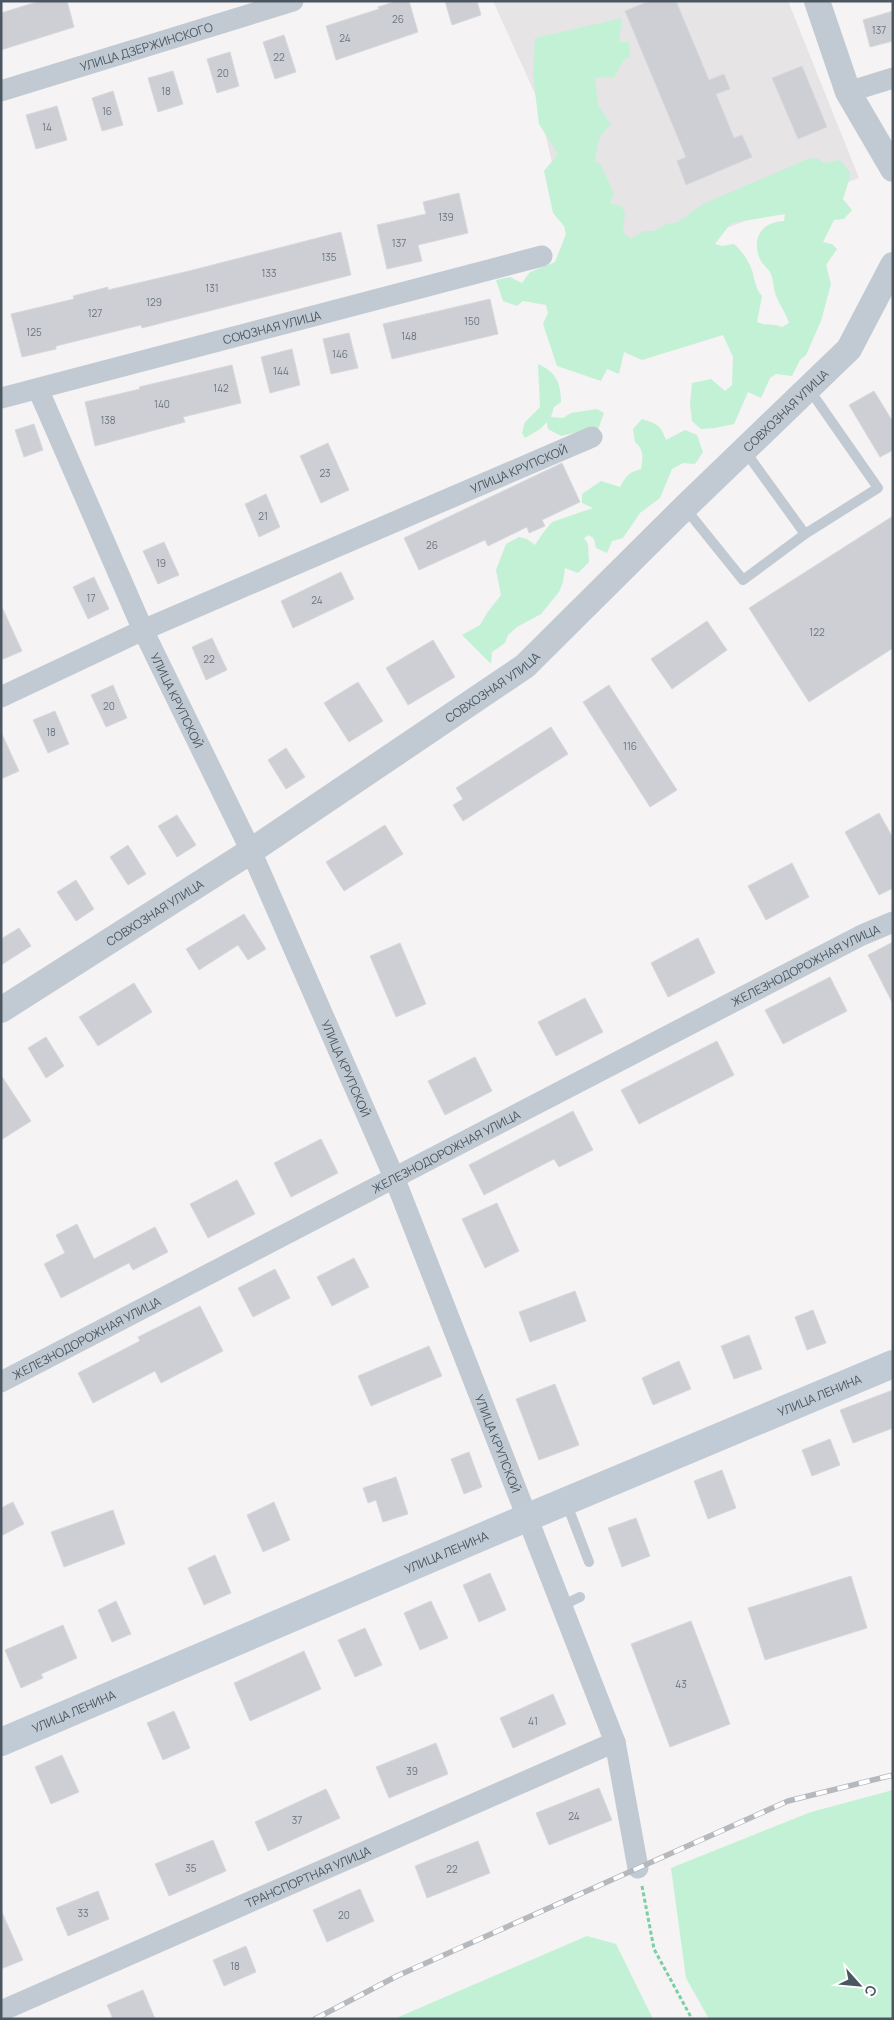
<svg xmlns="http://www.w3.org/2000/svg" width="894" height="2020" font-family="Manrope,sans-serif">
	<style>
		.education { fill: #e6e4e5 }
		.green { fill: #c3f1d5; fill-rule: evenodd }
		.building { fill: #cdcfd5; stroke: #d7d9de }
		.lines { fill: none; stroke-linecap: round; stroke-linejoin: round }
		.path { stroke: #7ad0a6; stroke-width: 3; stroke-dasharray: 4 2.5; stroke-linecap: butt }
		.service { stroke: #c1cad2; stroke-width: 10 }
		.minor { stroke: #c1cad2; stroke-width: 21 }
		.tertiary { stroke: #c1cad2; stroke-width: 26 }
		.secondary { stroke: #c1cbd6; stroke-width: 28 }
		.rail-casing { stroke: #b5b8bd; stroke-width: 5.5 }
		.rail { stroke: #fff; stroke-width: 4; stroke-dasharray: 11; stroke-linecap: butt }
		.labels { text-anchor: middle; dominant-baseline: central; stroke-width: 5; stroke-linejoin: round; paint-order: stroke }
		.number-label { font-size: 10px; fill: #6b747e }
		.street-label { font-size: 12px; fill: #4a5661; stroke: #fff }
	</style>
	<rect width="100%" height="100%" fill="#f5f3f3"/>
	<path class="education" d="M 493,1 L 788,1 L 859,178 L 583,282 L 566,223 L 537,98 Z"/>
	<path class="green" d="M 622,18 L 619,42 L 629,42 L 630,57 L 623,61 L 614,78 L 595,77 L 598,105 L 611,125 C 597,136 598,144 595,161 L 601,165 L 614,194 L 610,203 L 621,206 L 625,213 L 623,232 L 631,239 L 644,231 L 654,231 L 666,224 L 678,222 L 703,204 L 808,159 L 817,158 L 824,163 L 840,160 L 851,174 L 843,199 L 852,210 L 844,219 L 834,220 L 823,242 L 832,244 L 837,249 L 826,265 L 831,284 L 821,321 L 806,355 L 800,360 L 792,376 L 776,374 L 770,378 L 761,398 L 748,392 L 734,424 L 715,428 L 701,429 L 692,421 L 690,404 L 692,383 L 711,379 L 725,391 L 732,385 L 733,357 L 723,335 L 642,360 L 624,352 L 619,374 L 607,369 L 601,381 L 557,366 L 543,324 L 548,313 L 546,305 L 523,301 L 517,306 L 503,301 L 496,280 L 510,277 L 522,283 L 530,272 L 555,262 L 566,234 L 564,226 L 553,213 L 544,171 L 558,154 L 539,124 L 533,75 L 535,38 ZM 785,214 L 784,221 C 762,222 751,238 760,259 C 762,264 767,267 770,272 C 774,280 773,290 777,298 C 781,307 786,314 789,323 L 782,327 C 772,323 765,326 757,322 L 762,296 C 755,288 755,280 752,270 C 748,260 742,251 734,244 L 722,246 L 715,244 L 731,223 Z
		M 538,364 C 556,372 561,383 561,402 L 554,407 L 551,417 L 563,418 L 571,413 L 597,409 L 604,413 L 597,432 L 583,431 L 561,436 L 548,429 L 547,422 L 540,429 L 525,438 L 522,433 L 525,422 L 540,407 Z
		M 642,419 C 657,424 661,425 666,440 L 685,430 L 697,435 L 703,452 L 695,464 L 683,463 L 672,469 L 660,498 L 640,513 L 623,538 L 612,541 L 607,553 L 596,548 L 594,539 L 589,535 L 584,538 L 588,544 L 589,562 L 578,573 L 565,568 L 563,582 L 559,592 L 541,614 L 517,627 L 508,635 L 505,643 L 492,652 L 491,664 L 462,635 L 480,625 L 487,613 L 501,595 L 496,570 L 506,544 L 519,537 L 527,539 L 535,545 L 543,533 L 552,522 L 593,508 L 582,503 L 582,494 L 601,481 L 620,487 C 626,476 629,472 641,469 C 643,457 644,450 635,442 L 633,429 Z
		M 893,1790 L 893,2019 L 709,2019 L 686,1978 L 671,1868 L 811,1812 Z
		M 587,1936 L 616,1944 L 653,2019 L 394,2019 Z"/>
	<path class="building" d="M 40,1 L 67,1 L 74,27 L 1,50 L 1,13 Z
		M 397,1 L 409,1 L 418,32 L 336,60 L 326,26 L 379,9 L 378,7 Z
		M 445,1 L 477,1 L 481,15 L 452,25 Z
		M 649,1 L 676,1 L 709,80 L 724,74 L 730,89 L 716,94 L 734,138 L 742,135 L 752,157 L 686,185 L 677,161 L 686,157 L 625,11 Z
		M 893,11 L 893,41 L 870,47 L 863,20 Z
		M 284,35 L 296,72 L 275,79 L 263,42 Z
		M 230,52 L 239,86 L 217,93 L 207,59 Z
		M 802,66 L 827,127 L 798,139 L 772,78 Z
		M 173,71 L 183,104 L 158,112 L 148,78 Z
		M 113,91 L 123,125 L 102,131 L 92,98 Z
		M 57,106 L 67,140 L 36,149 L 26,115 Z
		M 459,193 L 468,233 L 418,245 L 422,261 L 387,269 L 377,225 L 426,214 L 423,202 Z
		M 341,232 L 351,275 L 142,328 L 141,325 L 56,346 L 56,349 L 22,357 L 11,314 L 74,299 L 73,296 L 108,287 L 108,290 L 189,271 Z
		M 490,299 L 498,334 L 392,359 L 383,324 Z
		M 349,333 L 358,368 L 331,374 L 323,339 Z
		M 292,349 L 300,385 L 270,393 L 261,357 Z
		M 232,365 L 241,403 L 183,417 L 185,422 L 95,446 L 85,402 L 140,389 L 139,387 Z
		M 874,391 L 893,422 L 893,450 L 880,457 L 849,405 Z
		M 34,424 L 43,450 L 24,457 L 15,430 Z
		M 328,443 L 349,490 L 321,503 L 300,456 Z
		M 562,463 L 580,502 L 542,520 L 545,526 L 529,533 L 527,527 L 488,546 L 485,540 L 419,570 L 404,538 Z
		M 266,494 L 280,527 L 259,537 L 245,504 Z
		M 893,516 L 893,648 L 809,702 L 749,608 Z
		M 164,542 L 179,575 L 158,584 L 143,551 Z
		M 341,572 L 354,599 L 293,628 L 281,601 Z
		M 94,577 L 109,609 L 88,619 L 73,587 Z
		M 1,605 L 22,651 L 1,660 Z
		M 707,621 L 727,650 L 672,689 L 651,659 Z
		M 212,638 L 227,670 L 206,680 L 192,647 Z
		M 433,640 L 455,677 L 408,705 L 386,668 Z
		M 358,682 L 383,721 L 349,742 L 324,703 Z
		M 113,685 L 127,718 L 106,727 L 91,695 Z
		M 609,685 L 677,790 L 650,807 L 583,702 Z
		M 55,711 L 69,744 L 48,753 L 33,720 Z
		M 551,727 L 568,754 L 463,821 L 453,805 L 463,799 L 456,788 Z
		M 1,732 L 19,771 L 1,779 Z
		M 286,748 L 305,777 L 286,789 L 268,760 Z
		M 879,813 L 893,838 L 893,888 L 879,895 L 845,832 Z
		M 177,815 L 196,845 L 177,857 L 158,826 Z
		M 385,825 L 403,854 L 344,891 L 326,862 Z
		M 128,845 L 146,874 L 128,885 L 110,857 Z
		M 792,863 L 809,897 L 766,920 L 748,886 Z
		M 76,880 L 94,909 L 76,921 L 57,892 Z
		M 244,914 L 266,949 L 248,960 L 238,945 L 199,970 L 186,949 Z
		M 19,928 L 31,946 L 1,965 L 1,939 Z
		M 698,938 L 715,973 L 668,997 L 651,963 Z
		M 893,942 L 893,1004 L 868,955 Z
		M 400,943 L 426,1004 L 396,1017 L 370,956 Z
		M 830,977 L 847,1011 L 783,1044 L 765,1010 Z
		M 134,983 L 152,1012 L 98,1046 L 79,1017 Z
		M 585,998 L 603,1032 L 556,1056 L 538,1022 Z
		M 46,1037 L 64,1066 L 46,1078 L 28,1048 Z
		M 717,1041 L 734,1075 L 639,1124 L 621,1090 Z
		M 475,1057 L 492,1091 L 445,1115 L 428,1081 Z
		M 1,1075 L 31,1121 L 1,1140 Z
		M 573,1111 L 593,1150 L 559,1167 L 554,1159 L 484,1195 L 469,1165 Z
		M 321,1139 L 338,1173 L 291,1197 L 274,1163 Z
		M 237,1180 L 255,1214 L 208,1238 L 190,1204 Z
		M 497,1203 L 519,1251 L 485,1268 L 462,1219 Z
		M 77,1224 L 94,1259 L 155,1227 L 168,1252 L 133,1270 L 129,1263 L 61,1298 L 44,1264 L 65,1253 L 56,1235 Z
		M 354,1258 L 369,1287 L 332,1306 L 317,1277 Z
		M 275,1269 L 290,1298 L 253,1317 L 238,1288 Z
		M 575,1291 L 586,1321 L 530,1342 L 519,1312 Z
		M 200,1306 L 223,1351 L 161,1383 L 155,1371 L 93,1403 L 78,1373 L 140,1341 L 138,1337 Z
		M 813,1310 L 826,1343 L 807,1350 L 795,1317 Z
		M 749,1335 L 762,1369 L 734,1379 L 721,1346 Z
		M 429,1346 L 442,1376 L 371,1406 L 358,1376 Z
		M 679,1361 L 691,1389 L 653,1405 L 642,1378 Z
		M 555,1384 L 579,1445 L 539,1460 L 516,1399 Z
		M 893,1390 L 893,1428 L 853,1443 L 840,1410 Z
		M 830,1439 L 840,1465 L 812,1476 L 802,1450 Z
		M 469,1452 L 482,1487 L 464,1494 L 451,1459 Z
		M 722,1470 L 736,1508 L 708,1519 L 694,1481 Z
		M 396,1477 L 408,1514 L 383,1522 L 376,1500 L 368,1503 L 363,1488 Z
		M 13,1502 L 24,1524 L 1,1536 L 1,1508 Z
		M 274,1502 L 290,1540 L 263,1552 L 247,1515 Z
		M 113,1510 L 125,1544 L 64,1567 L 51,1532 Z
		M 636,1518 L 650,1556 L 622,1567 L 608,1528 Z
		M 215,1555 L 231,1593 L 204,1605 L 188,1568 Z
		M 490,1573 L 506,1610 L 479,1622 L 463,1585 Z
		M 851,1576 L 867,1628 L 765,1660 L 748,1608 Z
		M 116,1601 L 131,1634 L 112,1642 L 98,1610 Z
		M 431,1601 L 448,1638 L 420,1650 L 404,1613 Z
		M 691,1621 L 730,1724 L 670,1747 L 631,1644 Z
		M 63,1625 L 77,1658 L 41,1674 L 43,1678 L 21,1688 L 5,1650 Z
		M 365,1628 L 382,1665 L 355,1677 L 338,1640 Z
		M 304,1651 L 321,1689 L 250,1721 L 234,1683 Z
		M 553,1694 L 566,1724 L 513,1748 L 500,1718 Z
		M 174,1711 L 190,1748 L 163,1760 L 147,1723 Z
		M 436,1743 L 448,1774 L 389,1798 L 376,1767 Z
		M 62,1755 L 79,1792 L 51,1804 L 35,1767 Z
		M 599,1788 L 612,1820 L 549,1845 L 536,1813 Z
		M 326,1789 L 340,1818 L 268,1851 L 255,1822 Z
		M 213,1840 L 226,1871 L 169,1896 L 155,1864 Z
		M 478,1841 L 490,1873 L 427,1898 L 415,1866 Z
		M 360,1889 L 374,1921 L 327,1942 L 313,1910 Z
		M 98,1891 L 109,1919 L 68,1936 L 56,1908 Z
		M 1,1910 L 23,1960 L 1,1969 Z
		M 246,1946 L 256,1972 L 224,1986 L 213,1960 Z
		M 143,1990 L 155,2019 L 113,2019 L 107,2005 Z"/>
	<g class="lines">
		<path class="path" d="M 642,1886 L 654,1949 L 692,2019"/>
		<path class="service" d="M 745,451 L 805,534
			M 685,508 L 743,580 L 805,534 L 878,488 L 809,389
			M 566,1502 L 589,1562
			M 561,1606 L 580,1597"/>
		<g class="minor">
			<path id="s1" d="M 1,91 L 293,1"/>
			<path d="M 848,92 L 893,78"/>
			<path id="s2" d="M 38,389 L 143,630 L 251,851 L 394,1177 L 615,1742 L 638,1868"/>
			<path id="s3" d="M 1,398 L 542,256"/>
			<path id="s4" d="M 1,697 L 143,630 L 592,437"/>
			<path id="s5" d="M 1,1382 L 862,935 L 893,922"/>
			<path id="s6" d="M 1,2011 L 615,1742"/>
		</g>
		<g class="tertiary">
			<path d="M 817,1 L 848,92 L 893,169"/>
			<path id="s7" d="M 1,1010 L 251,851 L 525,666 L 684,508 L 849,349 L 893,265"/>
		</g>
		<path class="secondary" id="s8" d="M 1,1742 L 526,1518 L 893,1364"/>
		<defs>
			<path id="rail" d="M 315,2019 L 397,1976 L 788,1801 L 893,1775"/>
		</defs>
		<use href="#rail" class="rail-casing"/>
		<use href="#rail" class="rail"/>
	</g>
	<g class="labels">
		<g class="number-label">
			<text x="398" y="19">26</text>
			<text x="879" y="30">137</text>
			<text x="345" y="38">24</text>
			<text x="279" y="57">22</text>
			<text x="223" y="73">20</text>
			<text x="166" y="91">18</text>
			<text x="107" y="111">16</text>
			<text x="47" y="127">14</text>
			<text x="446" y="217">139</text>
			<text x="399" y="243">137</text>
			<text x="329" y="257">135</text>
			<text x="269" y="273">133</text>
			<text x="212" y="288">131</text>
			<text x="154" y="302">129</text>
			<text x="95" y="313">127</text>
			<text x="472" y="321">150</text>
			<text x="34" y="332">125</text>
			<text x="409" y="336">148</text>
			<text x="340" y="354">146</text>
			<text x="281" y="371">144</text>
			<text x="221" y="388">142</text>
			<text x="162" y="404">140</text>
			<text x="108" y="420">138</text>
			<text x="325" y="473">23</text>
			<text x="263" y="516">21</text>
			<text x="432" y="545">26</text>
			<text x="161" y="563">19</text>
			<text x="91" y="598">17</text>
			<text x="317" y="600">24</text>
			<text x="817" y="632">122</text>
			<text x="209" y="659">22</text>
			<text x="109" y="706">20</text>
			<text x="51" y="732">18</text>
			<text x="630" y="746">116</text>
			<text x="681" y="1684">43</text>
			<text x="533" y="1721">41</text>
			<text x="412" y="1771">39</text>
			<text x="574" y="1816">24</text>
			<text x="297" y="1820">37</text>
			<text x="191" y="1868">35</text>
			<text x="452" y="1869">22</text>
			<text x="83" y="1913">33</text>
			<text x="344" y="1915">20</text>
			<text x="235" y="1966">18</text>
		</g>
		<g class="street-label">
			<text stroke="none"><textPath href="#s1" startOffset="152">УЛИЦА ДЗЕРЖИНСКОГО</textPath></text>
			<text stroke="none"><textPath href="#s3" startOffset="280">СОЮЗНАЯ УЛИЦА</textPath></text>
			<text stroke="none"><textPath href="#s7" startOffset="992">СОВХОЗНАЯ УЛИЦА</textPath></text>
			<text stroke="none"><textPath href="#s4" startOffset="566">УЛИЦА КРУПСКОЙ</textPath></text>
			<text stroke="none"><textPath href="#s7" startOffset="588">СОВХОЗНАЯ УЛИЦА</textPath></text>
			<text stroke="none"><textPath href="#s2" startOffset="341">УЛИЦА КРУПСКОЙ</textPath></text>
			<text stroke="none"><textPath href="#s7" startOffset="182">СОВХОЗНАЯ УЛИЦА</textPath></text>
			<text stroke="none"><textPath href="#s5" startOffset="906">ЖЕЛЕЗНОДОРОЖНАЯ УЛИЦА</textPath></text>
			<text stroke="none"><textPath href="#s2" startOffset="746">УЛИЦА КРУПСКОЙ</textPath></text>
			<text stroke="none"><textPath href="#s5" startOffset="501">ЖЕЛЕЗНОДОРОЖНАЯ УЛИЦА</textPath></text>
			<text stroke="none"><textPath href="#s5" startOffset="96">ЖЕЛЕЗНОДОРОЖНАЯ УЛИЦА</textPath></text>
			<text stroke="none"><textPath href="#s8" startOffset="889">УЛИЦА ЛЕНИНА</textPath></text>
			<text stroke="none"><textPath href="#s2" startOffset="1151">УЛИЦА КРУПСКОЙ</textPath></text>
			<text stroke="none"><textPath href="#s8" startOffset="484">УЛИЦА ЛЕНИНА</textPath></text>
			<text stroke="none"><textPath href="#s8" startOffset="79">УЛИЦА ЛЕНИНА</textPath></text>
			<text stroke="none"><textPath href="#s6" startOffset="335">ТРАНСПОРТНАЯ УЛИЦА</textPath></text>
		</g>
	</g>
	<rect width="894" height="2020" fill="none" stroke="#4a5661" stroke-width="5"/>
	<g transform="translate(859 1985) rotate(117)" stroke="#ffffff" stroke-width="4" paint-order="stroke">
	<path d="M0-4L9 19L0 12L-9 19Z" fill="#4a5661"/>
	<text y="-8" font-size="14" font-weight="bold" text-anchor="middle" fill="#4a5661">С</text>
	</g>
</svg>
